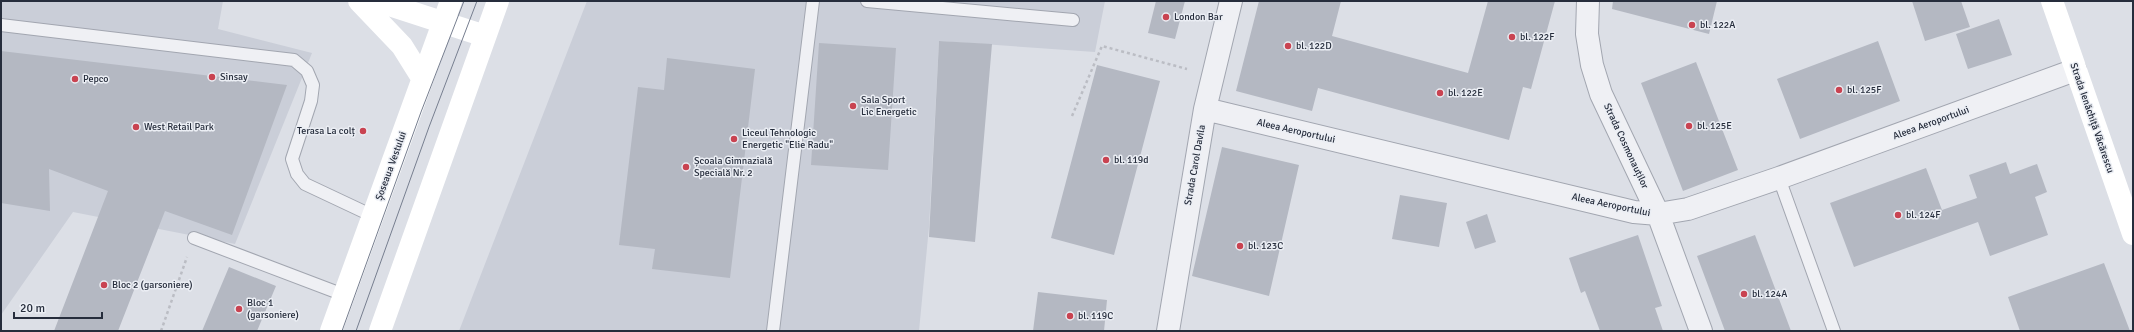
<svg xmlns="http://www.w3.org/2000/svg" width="2134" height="332" font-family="Signika,sans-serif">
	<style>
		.built { fill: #caced8 }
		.building { fill: #b4b8c2 }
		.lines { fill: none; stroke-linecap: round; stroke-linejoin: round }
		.lane-casing { stroke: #a2a6b0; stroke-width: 14 }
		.street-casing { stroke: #a2a6b0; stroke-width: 24 }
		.path { stroke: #bbbdc4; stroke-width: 2.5; stroke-dasharray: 3 3; stroke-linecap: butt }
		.lane { stroke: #eff0f4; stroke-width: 12 }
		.street { stroke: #eff0f4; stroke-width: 22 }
		.secondary { stroke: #fff; stroke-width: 22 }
		.tram { stroke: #767e8f; stroke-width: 1 }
		.poi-dot { fill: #c94351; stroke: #ebeef4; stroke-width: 1.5 }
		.labels { text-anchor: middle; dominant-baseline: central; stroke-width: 3; stroke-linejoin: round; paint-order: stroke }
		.poi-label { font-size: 10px; fill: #262d3c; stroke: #ebeef4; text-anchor: start }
		.street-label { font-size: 10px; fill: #262d3c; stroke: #ebeef4 }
	</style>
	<rect width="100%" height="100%" fill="#dcdfe6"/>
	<path class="built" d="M 1,1 L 223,1 L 218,29 L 312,53 L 235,244 L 73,212 L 1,315 Z
		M 587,1 L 1105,1 L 1095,52 L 939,41 L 929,227 L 919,331 L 459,331 Z"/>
	<path class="building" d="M 1156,1 L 1185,1 L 1175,39 L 1148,33 Z
		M 1259,1 L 1341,1 L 1332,36 L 1468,73 L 1488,1 L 1555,1 L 1531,89 L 1523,87 L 1509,140 L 1318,88 L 1312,111 L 1236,91 Z
		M 1613,1 L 1717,1 L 1709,34 L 1612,9 Z
		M 1912,1 L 1961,1 L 1970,27 L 1925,41 Z
		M 1999,19 L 2012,55 L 1968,69 L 1956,34 Z
		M 939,41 L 992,44 L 975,242 L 929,237 Z
		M 1878,41 L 1900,101 L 1800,139 L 1777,79 Z
		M 819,43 L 896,48 L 888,170 L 811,165 Z
		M 1,51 L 287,85 L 232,235 L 165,211 L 118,331 L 54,331 L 108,191 L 49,169 L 50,211 L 1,203 Z
		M 667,58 L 755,69 L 730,278 L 652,269 L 655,249 L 619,245 L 638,87 L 664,90 Z
		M 1696,62 L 1738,170 L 1683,191 L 1641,83 Z
		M 1097,65 L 1160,81 L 1114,255 L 1051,238 Z
		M 1222,147 L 1299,165 L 1269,296 L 1192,276 Z
		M 2006,162 L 2010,174 L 2037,164 L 2047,192 L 2035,197 L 2048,235 L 1990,256 L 1978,222 L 1854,267 L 1830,203 L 1926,168 L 1942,210 L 1977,198 L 1969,175 Z
		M 1400,195 L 1447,203 L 1439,247 L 1392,239 Z
		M 1487,214 L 1496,242 L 1475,249 L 1466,222 Z
		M 1638,235 L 1662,306 L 1655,308 L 1663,331 L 1600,331 L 1585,291 L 1581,293 L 1569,258 Z
		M 1755,235 L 1791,331 L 1725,331 L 1697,256 Z
		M 2104,263 L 2130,331 L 2020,331 L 2008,297 Z
		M 229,267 L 276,286 L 257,331 L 202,331 Z
		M 1038,292 L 1107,300 L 1104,331 L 1033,331 Z"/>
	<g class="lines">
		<defs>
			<path id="lane" d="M 867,1 L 1073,20
				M 1,25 L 294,60 L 307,71 L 313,85 L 311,101 L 292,159 L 297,174 L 305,184 L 373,216
				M 1779,178 L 1834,331
				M 194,238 L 344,295
				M 773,331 L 813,1"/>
			<path id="street" d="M 1588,1 L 1587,34 L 1592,65 L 1601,94 L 1658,214 L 1701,331
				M 1205,109 L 1634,212 L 1658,214 L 1688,209 L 1779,178 L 2075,70
				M 1168,331 L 1205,109 L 1231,1"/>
		</defs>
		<use href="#lane" class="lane-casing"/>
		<use href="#street" class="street-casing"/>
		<path class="path" d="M 1072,116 L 1102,46 L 1187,69
			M 161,331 L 187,257"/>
		<use href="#lane" class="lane"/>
		<use href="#street" class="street"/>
		<path class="secondary" d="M 359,1 L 402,46 L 422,78
			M 377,1 L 485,36
			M 2052,1 L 2133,234
			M 331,331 L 451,1
			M 380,331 L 498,1"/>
		<path class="tram" d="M 342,331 L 421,112 L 464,1
			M 356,331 L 429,127 L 477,1"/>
	</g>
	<g class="poi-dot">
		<circle cx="1166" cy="17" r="4"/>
		<circle cx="1692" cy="25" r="4"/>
		<circle cx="1512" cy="37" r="4"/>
		<circle cx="1288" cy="46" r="4"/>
		<circle cx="212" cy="77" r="4"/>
		<circle cx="75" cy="79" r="4"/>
		<circle cx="1839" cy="90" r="4"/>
		<circle cx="1440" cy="93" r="4"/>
		<circle cx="853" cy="106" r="4"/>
		<circle cx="1689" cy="126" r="4"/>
		<circle cx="136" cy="127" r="4"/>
		<circle cx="363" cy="131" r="4"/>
		<circle cx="734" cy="139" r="4"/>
		<circle cx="1106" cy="160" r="4"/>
		<circle cx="686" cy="167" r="4"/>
		<circle cx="1898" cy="215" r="4"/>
		<circle cx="1240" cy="246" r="4"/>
		<circle cx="104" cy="285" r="4"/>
		<circle cx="1744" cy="294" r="4"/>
		<circle cx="239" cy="309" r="4"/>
		<circle cx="1070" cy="316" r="4"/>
	</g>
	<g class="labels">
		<g class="poi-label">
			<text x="1174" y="17">London Bar</text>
			<text x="1700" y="25">bl. 122A</text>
			<text x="1520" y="37">bl. 122F</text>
			<text x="1296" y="46">bl. 122D</text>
			<text x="220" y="77">Sinsay</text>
			<text x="83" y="79">Pepco</text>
			<text x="1847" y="90">bl. 125F</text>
			<text x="1448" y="93">bl. 122E</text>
			<text x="861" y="100">Sala Sport<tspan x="861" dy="12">Lic Energetic</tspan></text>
			<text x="1697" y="126">bl. 125E</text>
			<text x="144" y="127">West Retail Park</text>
			<text x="355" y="131" text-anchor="end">Terasa La colț</text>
			<text x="742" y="133">Liceul Tehnologic<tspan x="742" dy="12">Energetic "Elie Radu"</tspan></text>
			<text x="1114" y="160">bl. 119d</text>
			<text x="694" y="161">Școala Gimnazială<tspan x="694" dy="12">Specială Nr. 2</tspan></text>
			<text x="1906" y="215">bl. 124F</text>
			<text x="1248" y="246">bl. 123C</text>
			<text x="112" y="285">Bloc 2 (garsoniere)</text>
			<text x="1752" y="294">bl. 124A</text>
			<text x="247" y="303">Bloc 1<tspan x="247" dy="12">(garsoniere)</tspan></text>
			<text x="1078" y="316">bl. 119C</text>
		</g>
		<g class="street-label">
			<text transform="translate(2092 118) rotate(71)">Strada Ienăchiță Văcărescu</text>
			<text transform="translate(1931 123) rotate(-20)">Aleea Aeroportului</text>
			<text transform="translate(1296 131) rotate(13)">Aleea Aeroportului</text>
			<text transform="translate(1626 146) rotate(65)">Strada Cosmonauților</text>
			<text transform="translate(1195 165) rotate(-80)">Strada Carol Davila</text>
			<text transform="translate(391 166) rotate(-70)">Șoseaua Vestului</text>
			<text transform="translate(1611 205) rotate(12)">Aleea Aeroportului</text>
		</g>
	</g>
	<rect width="2134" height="332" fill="none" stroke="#262d3c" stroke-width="4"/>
	<path d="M14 312v6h88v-6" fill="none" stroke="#262d3c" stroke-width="2"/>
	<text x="20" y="312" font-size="12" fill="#262d3c" stroke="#ebeef4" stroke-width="3" paint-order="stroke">20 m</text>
</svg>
